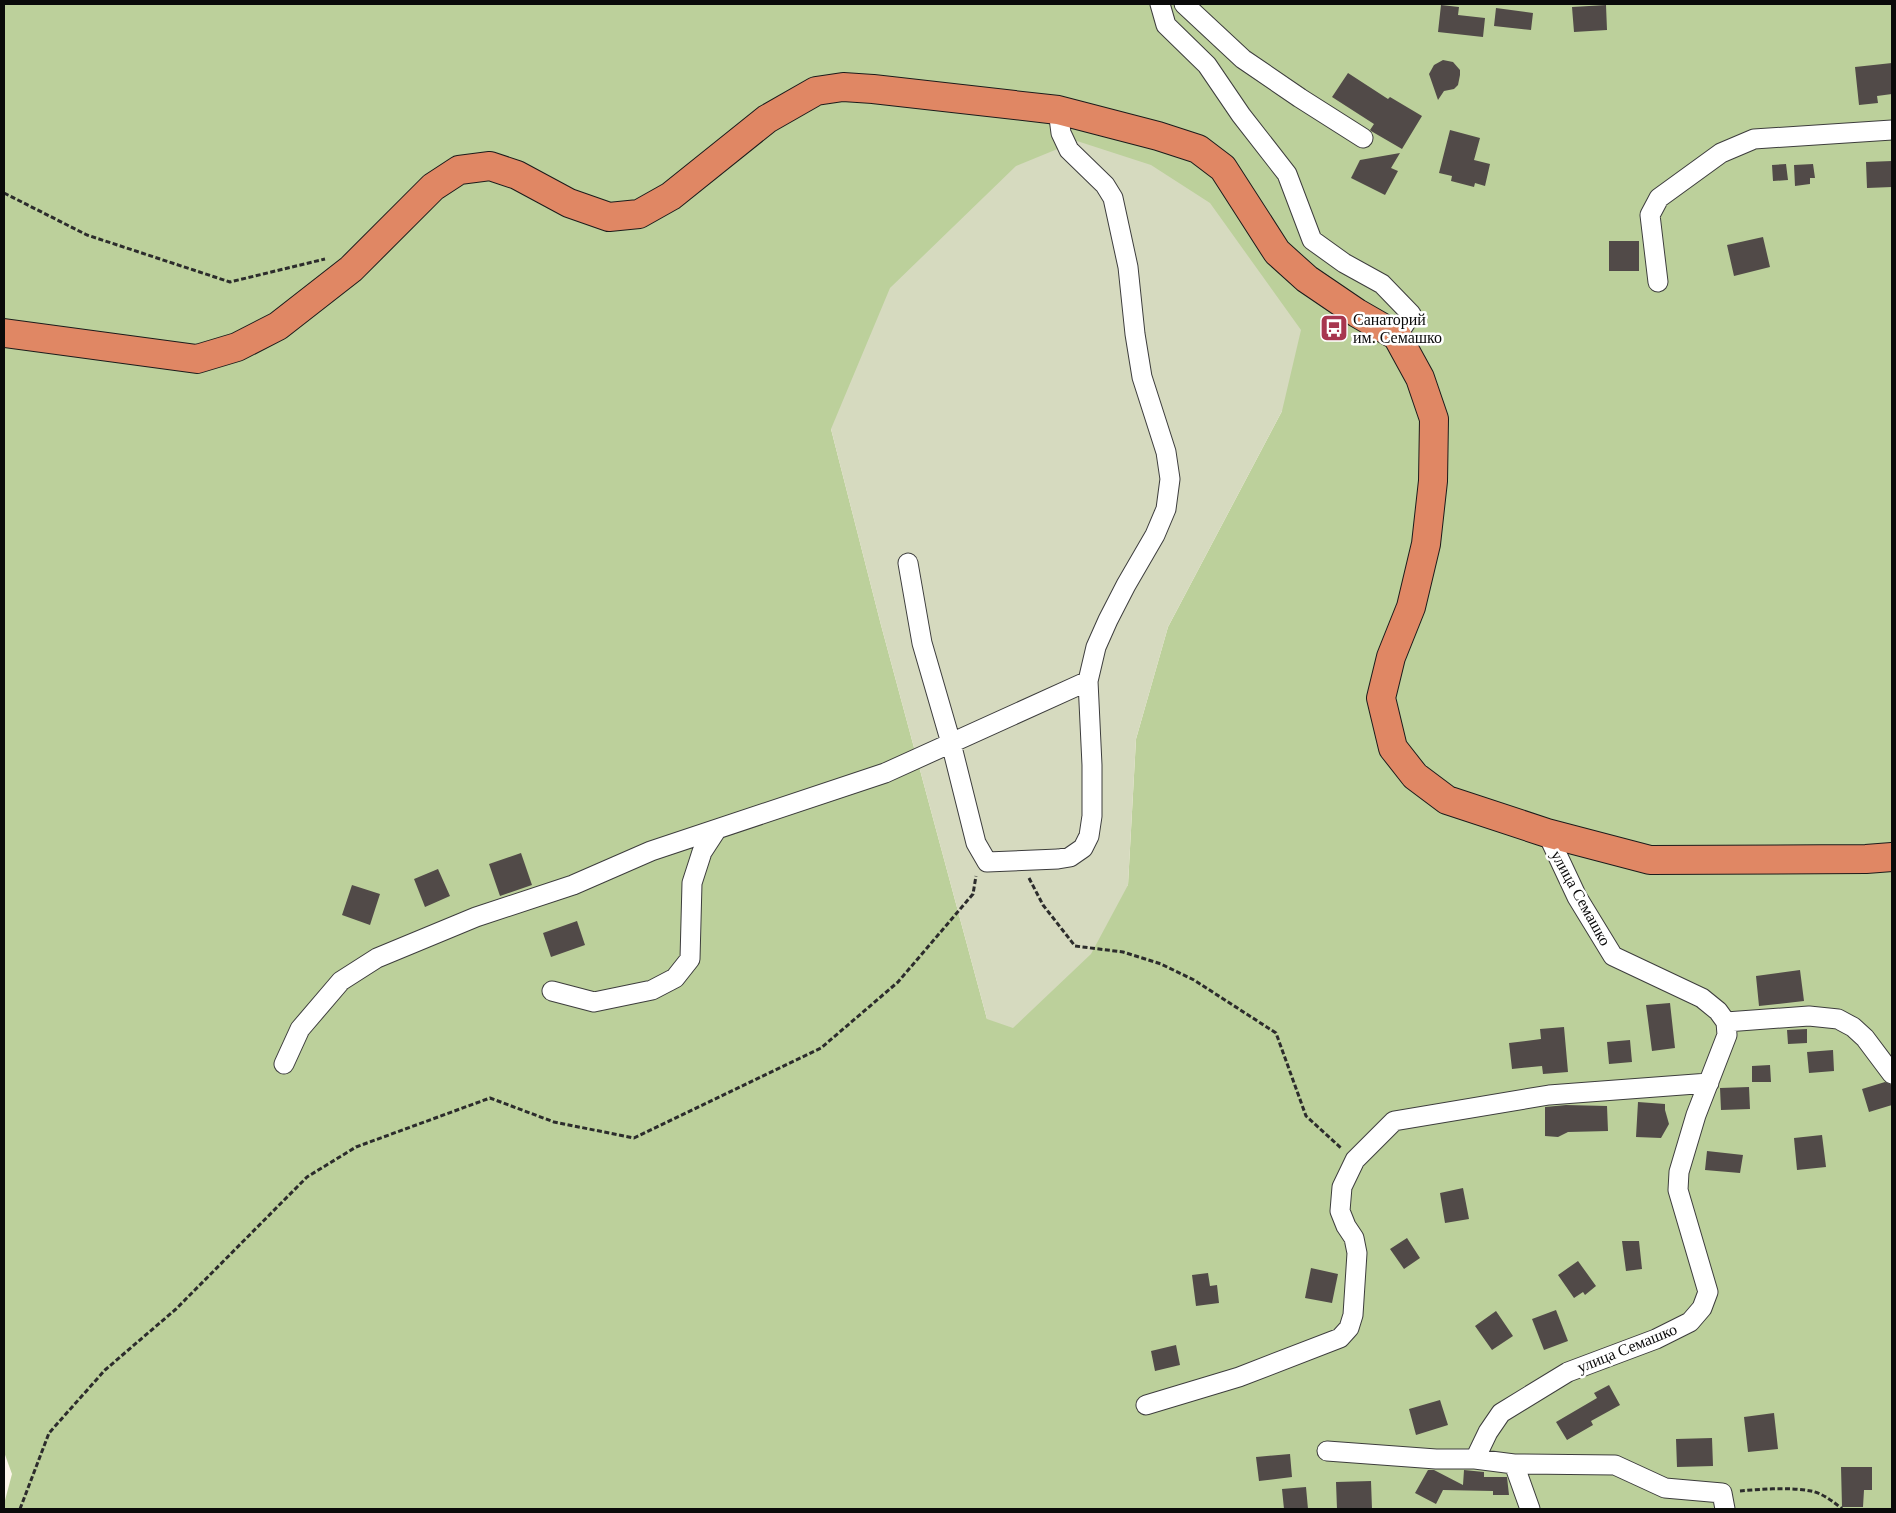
<svg xmlns="http://www.w3.org/2000/svg" width="1896" height="1513" font-family="'Times New Roman',serif">
	<style>
		.forest { fill: #bcd09b; fill-rule: evenodd }
		.cemetery { fill: #d6dabf }
		.building { fill: #514a48 }
		.lines { fill: none; stroke-linecap: round; stroke-linejoin: round }
		.minor-casing { stroke: #3d3d3d; stroke-width: 21 }
		.highway-casing { stroke: #1b1b1b; stroke-width: 30 }
		.path { stroke: #2c2c2c; stroke-width: 3; stroke-dasharray: 5 2.5; stroke-linecap: butt }
		.minor { stroke: #fff; stroke-width: 19 }
		.highway { stroke: #e08764; stroke-width: 28 }
		.labels { text-anchor: middle; dominant-baseline: central; stroke-width: 5; stroke-linejoin: round; paint-order: stroke }
		.poi-label { font-size: 16px; fill: #0a0a0a; stroke: #fff; text-anchor: start }
		.street-label { font-size: 16px; fill: #0a0a0a; stroke: #fff }
	</style>
	<rect width="100%" height="100%" fill="#fcf6ea"/>
	<path class="forest" d="M 4,4 L 1892,4 L 1892,1509 L 4,1509 L 4,1504 L 12,1474 L 4,1452 ZM 1282,411 L 1168,627 L 1136,739 L 1128,885 L 987,1019 L 881,625 L 831,429 Z"/>
	<path class="cemetery" d="M 1077,141 L 1151,165 L 1210,203 L 1301,330 L 1282,411 L 1168,627 L 1136,739 L 1128,885 L 1091,954 L 1013,1028 L 987,1019 L 881,625 L 831,429 L 890,288 L 1016,166 Z"/>
	<path class="building" d="M 1441,5 L 1459,7 L 1458,15 L 1485,18 L 1483,37 L 1438,32 Z
		M 1606,5 L 1607,30 L 1574,32 L 1572,7 Z
		M 1496,8 L 1533,13 L 1531,30 L 1494,26 Z
		M 1443,60 L 1453,62 L 1460,70 L 1460,75 L 1458,85 L 1454,89 L 1444,91 L 1438,100 L 1429,74 L 1434,65 Z
		M 1892,63 L 1892,94 L 1877,96 L 1878,103 L 1859,105 L 1855,67 Z
		M 1348,73 L 1388,99 L 1390,97 L 1422,116 L 1402,149 L 1371,131 L 1370,130 L 1374,124 L 1332,97 Z
		M 1450,130 L 1480,138 L 1474,160 L 1490,164 L 1485,186 L 1475,183 L 1474,187 L 1451,181 L 1452,176 L 1439,173 Z
		M 1400,153 L 1391,168 L 1398,171 L 1385,195 L 1351,178 L 1360,160 Z
		M 1892,161 L 1892,187 L 1867,188 L 1866,162 Z
		M 1786,164 L 1788,180 L 1773,181 L 1772,165 Z
		M 1813,164 L 1815,178 L 1810,178 L 1810,184 L 1795,186 L 1794,165 Z
		M 1763,237 L 1770,267 L 1734,276 L 1727,245 Z
		M 1609,241 L 1639,241 L 1639,271 L 1609,271 Z
		M 521,853 L 532,885 L 500,896 L 489,864 Z
		M 438,869 L 450,896 L 425,907 L 414,879 Z
		M 352,885 L 380,894 L 370,925 L 342,915 Z
		M 577,921 L 585,945 L 551,957 L 543,933 Z
		M 1800,970 L 1804,1001 L 1759,1006 L 1756,976 Z
		M 1670,1003 L 1675,1048 L 1652,1051 L 1646,1005 Z
		M 1564,1027 L 1568,1072 L 1543,1074 L 1542,1066 L 1512,1069 L 1509,1043 L 1541,1039 L 1540,1029 Z
		M 1807,1029 L 1807,1043 L 1788,1044 L 1787,1030 Z
		M 1630,1040 L 1632,1062 L 1609,1064 L 1607,1042 Z
		M 1833,1050 L 1834,1071 L 1809,1073 L 1807,1052 Z
		M 1770,1065 L 1771,1082 L 1752,1082 L 1752,1066 Z
		M 1885,1082 L 1892,1085 L 1892,1105 L 1869,1112 L 1862,1089 Z
		M 1749,1087 L 1750,1109 L 1721,1110 L 1720,1088 Z
		M 1638,1102 L 1665,1104 L 1665,1110 L 1669,1124 L 1661,1138 L 1636,1137 Z
		M 1566,1105 L 1607,1106 L 1608,1131 L 1568,1132 L 1558,1137 L 1545,1136 L 1545,1107 Z
		M 1822,1135 L 1826,1167 L 1797,1170 L 1794,1138 Z
		M 1707,1151 L 1743,1155 L 1740,1173 L 1705,1170 Z
		M 1463,1188 L 1469,1219 L 1445,1223 L 1440,1193 Z
		M 1407,1238 L 1420,1258 L 1404,1269 L 1390,1249 Z
		M 1622,1241 L 1639,1241 L 1642,1269 L 1626,1271 Z
		M 1578,1261 L 1596,1286 L 1585,1295 L 1583,1292 L 1574,1298 L 1558,1275 Z
		M 1311,1268 L 1338,1274 L 1332,1303 L 1305,1298 Z
		M 1208,1273 L 1210,1286 L 1217,1285 L 1219,1303 L 1196,1306 L 1192,1275 Z
		M 1556,1310 L 1568,1341 L 1544,1350 L 1532,1319 Z
		M 1496,1311 L 1513,1336 L 1492,1350 L 1475,1326 Z
		M 1176,1345 L 1180,1365 L 1155,1371 L 1151,1351 Z
		M 1609,1385 L 1620,1405 L 1591,1421 L 1593,1425 L 1567,1440 L 1556,1422 L 1597,1398 L 1594,1393 Z
		M 1440,1400 L 1448,1425 L 1416,1435 L 1409,1409 Z
		M 1774,1413 L 1778,1449 L 1748,1452 L 1744,1417 Z
		M 1712,1438 L 1713,1466 L 1677,1467 L 1676,1439 Z
		M 1290,1454 L 1292,1477 L 1259,1481 L 1256,1457 Z
		M 1841,1467 L 1872,1467 L 1872,1490 L 1864,1490 L 1863,1507 L 1842,1507 Z
		M 1428,1470 L 1434,1470 L 1463,1485 L 1464,1470 L 1484,1472 L 1484,1477 L 1507,1477 L 1509,1495 L 1493,1495 L 1493,1491 L 1443,1490 L 1436,1504 L 1415,1493 Z
		M 1371,1481 L 1372,1509 L 1337,1509 L 1336,1482 Z
		M 1306,1487 L 1308,1509 L 1284,1509 L 1282,1489 Z"/>
	<g class="lines">
		<defs>
			<path id="minor" d="M 1160,4 L 1166,25 L 1207,65 L 1241,115 L 1287,174 L 1312,240 L 1344,263 L 1382,284 L 1411,314 L 1397,336
				M 1184,4 L 1243,59 L 1300,98 L 1363,138
				M 1658,282 L 1650,215 L 1659,198 L 1721,153 L 1754,139 L 1892,130
				M 908,563 L 922,643 L 951,743 L 976,843 L 987,862 L 1058,859 L 1070,857 L 1083,848 L 1089,836 L 1092,816 L 1092,765 L 1088,681 L 1096,647 L 1108,620 L 1126,585 L 1155,535 L 1166,509 L 1170,479 L 1166,452 L 1142,377 L 1135,334 L 1128,267 L 1113,198 L 1105,185 L 1069,150 L 1061,133 L 1058,110
				M 1547,833 L 1577,897 L 1613,956 L 1702,998 L 1718,1011 L 1726,1022 L 1727,1035 L 1696,1115 L 1679,1172 L 1678,1190 L 1708,1292 L 1702,1308 L 1690,1322 L 1656,1339 L 1568,1372 L 1501,1413 L 1488,1432 L 1475,1459 L 1514,1464 L 1615,1465 L 1665,1488 L 1722,1493 L 1725,1509
				M 552,991 L 594,1002 L 652,990 L 675,978 L 690,959 L 692,883 L 702,852 L 717,829
				M 1726,1022 L 1809,1016 L 1838,1019 L 1853,1027 L 1865,1038 L 1892,1074
				M 284,1064 L 300,1029 L 341,981 L 377,958 L 476,917 L 573,885 L 651,851 L 885,773 L 1088,681
				M 1146,1405 L 1239,1377 L 1340,1338 L 1349,1328 L 1353,1315 L 1357,1253 L 1354,1238 L 1346,1226 L 1340,1211 L 1342,1187 L 1355,1160 L 1394,1121 L 1549,1095 L 1709,1083
				M 1327,1451 L 1436,1459 L 1475,1459
				M 1514,1464 L 1530,1509"/>
			<path id="highway" d="M 4,333 L 197,359 L 237,347 L 278,326 L 351,269 L 433,187 L 459,170 L 490,166 L 517,175 L 569,203 L 609,217 L 639,214 L 671,196 L 767,119 L 816,91 L 843,87 L 873,89 L 1058,110 L 1158,136 L 1198,149 L 1223,168 L 1277,252 L 1307,279 L 1357,313 L 1397,336 L 1420,378 L 1434,419 L 1433,481 L 1426,544 L 1411,607 L 1391,657 L 1381,698 L 1393,748 L 1415,776 L 1447,800 L 1547,833 L 1650,860 L 1866,859 L 1892,857"/>
		</defs>
		<use href="#minor" class="minor-casing"/>
		<use href="#highway" class="highway-casing"/>
		<path class="path" d="M 4,193 L 87,235 L 230,282 L 325,259
			M 1029,878 L 1043,905 L 1075,946 L 1123,952 L 1161,964 L 1194,980 L 1276,1033 L 1306,1116 L 1341,1148
			M 1740,1491 C 1762,1489 1790,1487 1811,1491 C 1822,1493 1834,1502 1842,1509
			M 20,1509 L 49,1433 L 105,1370 L 176,1309 L 307,1177 L 356,1147 L 490,1098 L 554,1122 L 634,1138 L 821,1048 L 898,982 L 973,894 L 976,876"/>
		<use href="#minor" class="minor"/>
		<use href="#highway" class="highway"/>
	</g>
	<defs>
		<symbol id="bus-square" viewBox="-11 -11 22 22"><rect x="-9" y="-9" width="18" height="18" rx="4" fill="#a7364f" stroke="#fff"/><path d="M-5-6H5V4H4V6H2V4H-2V6H-4V4H-5ZM-3.5-4V0h7V-4ZM-3.5 1.2v1.5H-2V1.2ZM2 1.2v1.5H3.5V1.2Z" fill="#fff"/></symbol>
	</defs>
	<g fill-rule="evenodd">
		<use href="#bus-square" x="1318" y="312" width="32" height="32"/>
	</g>
	<g class="labels">
		<g class="poi-label">
			<text x="1353" y="319">Санаторий<tspan x="1353" dy="18">им. Семашко</tspan></text>
		</g>
		<g class="street-label">
			<text transform="translate(1581 898) rotate(61)">улица Семашко</text>
			<text transform="translate(1627 1348) rotate(-22)">улица Семашко</text>
		</g>
	</g>
	<rect width="1896" height="1513" fill="none" stroke="#0a0a0a" stroke-width="10"/>
</svg>
